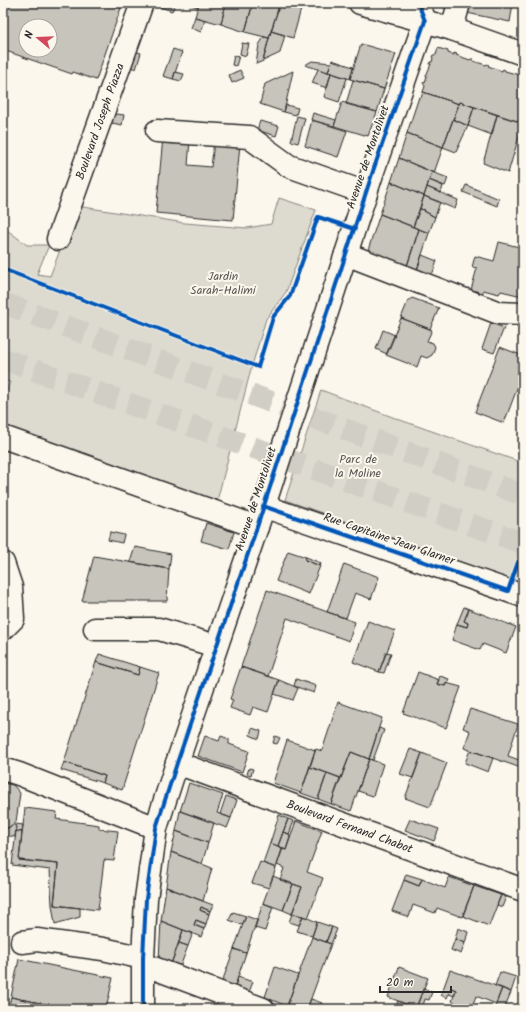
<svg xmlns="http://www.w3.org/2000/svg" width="526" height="1012" font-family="Kalam,sans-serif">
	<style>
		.green { fill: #dddad0; stroke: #84827e }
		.building { fill: #c7c4bc; stroke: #2b2b2b; fill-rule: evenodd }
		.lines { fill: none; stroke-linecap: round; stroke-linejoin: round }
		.highway-tunnel { stroke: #d1cec5; stroke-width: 22; stroke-dasharray: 22 11; stroke-linecap: butt }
		.minor-casing { stroke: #2b2b2b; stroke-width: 25 }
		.minor { stroke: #fbf7ec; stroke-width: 22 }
		.cycleway-casing { stroke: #fbf7ec; stroke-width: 6 }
		.cycleway { stroke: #0057b8; stroke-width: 4 }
		.labels { text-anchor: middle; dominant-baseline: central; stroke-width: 4; stroke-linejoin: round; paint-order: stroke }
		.street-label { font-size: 12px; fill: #2b2b2b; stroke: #fbf7ec }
		.park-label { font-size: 12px; fill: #585754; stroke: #fbf7ec }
	</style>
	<rect width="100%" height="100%" fill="#fbf7ec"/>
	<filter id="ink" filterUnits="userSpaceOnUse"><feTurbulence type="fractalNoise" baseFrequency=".025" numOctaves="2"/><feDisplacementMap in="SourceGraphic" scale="8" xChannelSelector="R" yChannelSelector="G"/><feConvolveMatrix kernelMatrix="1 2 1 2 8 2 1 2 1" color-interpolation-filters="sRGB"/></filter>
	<g filter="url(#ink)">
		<path class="green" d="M 279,198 L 316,210 L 286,292 L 266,319 L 251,369 L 217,501 L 3,427 L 3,400 L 10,382 L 3,380 L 3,227 L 27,245 L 49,245 L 37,274 L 50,276 L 77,206 L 185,223 L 247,228 L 271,224 Z
			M 321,390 L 403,421 L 523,463 L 523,584 L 285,500 Z"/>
		<path class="building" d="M 4,3 L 51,3 L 59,6 L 60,3 L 105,3 L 121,8 L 96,80 L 73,72 L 72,74 L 3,50 ZM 26,26 L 50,26 L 50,50 L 26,50 Z
			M 148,3 L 169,3 L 175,5 L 172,11 Z
			M 183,3 L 199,3 L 198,7 Z
			M 199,3 L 226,3 L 221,24 L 195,17 Z
			M 226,3 L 253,3 L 245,32 L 221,24 Z
			M 253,3 L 280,3 L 269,38 L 245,32 Z
			M 280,3 L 301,9 L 293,38 L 271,31 Z
			M 428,3 L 447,3 L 446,8 Z
			M 469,3 L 513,3 L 510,22 L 467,13 Z
			M 195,17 L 205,20 L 201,32 L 191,28 Z
			M 271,31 L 285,35 L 280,53 L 263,61 Z
			M 264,37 L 269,38 L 263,61 L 256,64 L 259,45 Z
			M 242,43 L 249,44 L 246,56 L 240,54 Z
			M 361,44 L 396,54 L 384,89 L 350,79 Z
			M 438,48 L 448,51 L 448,53 L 454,55 L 454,53 L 457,54 L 456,55 L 470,60 L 471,59 L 473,59 L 473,61 L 486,65 L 487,64 L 489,65 L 488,66 L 502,71 L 503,69 L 505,70 L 505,71 L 523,76 L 523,123 L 460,102 L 459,104 L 423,92 L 425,86 L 423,83 L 424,81 L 425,82 L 427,76 L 426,76 L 431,64 L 429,64 L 430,62 L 432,62 L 433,58 L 432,57 L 433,55 L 436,55 Z
			M 173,49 L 182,52 L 173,79 L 163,76 Z
			M 131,50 L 141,53 L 136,69 L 125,65 Z
			M 234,55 L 239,56 L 236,66 L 232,65 Z
			M 332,60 L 353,67 L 350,79 L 328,72 Z
			M 312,61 L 331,63 L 328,72 L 305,65 Z
			M 318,69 L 331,73 L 327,88 L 312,83 Z
			M 240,70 L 244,78 L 232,83 L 229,75 Z
			M 293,71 L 284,112 L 260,104 L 265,84 Z
			M 175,72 L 184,74 L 181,81 L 173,79 Z
			M 331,73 L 347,78 L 339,102 L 324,97 Z
			M 353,80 L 384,89 L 377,112 L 346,104 Z
			M 423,92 L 459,104 L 443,147 L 407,133 L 419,97 L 421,98 Z
			M 342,102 L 377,112 L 368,136 L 334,126 Z
			M 460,102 L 474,107 L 468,126 L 453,119 Z
			M 286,105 L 298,108 L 296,115 L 284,112 Z
			M 474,107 L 497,115 L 492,135 L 468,126 Z
			M 110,113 L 124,115 L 122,125 L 107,122 Z
			M 313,113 L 336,120 L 334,126 L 311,120 Z
			M 497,115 L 523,123 L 508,173 L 483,163 Z
			M 297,116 L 305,118 L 298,143 L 291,141 Z
			M 453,119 L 468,126 L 456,152 L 443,147 Z
			M 312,120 L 347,131 L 338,157 L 305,146 Z
			M 260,121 L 279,126 L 276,136 L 257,130 Z
			M 407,133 L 443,147 L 434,173 L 399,158 Z
			M 163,137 L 190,140 L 188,165 L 211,167 L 214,142 L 240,144 L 233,220 L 156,213 Z
			M 399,158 L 432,172 L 424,196 L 391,182 Z
			M 432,172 L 448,178 L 445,186 L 429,180 Z
			M 429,180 L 443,186 L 441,193 L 427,187 Z
			M 391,182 L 424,196 L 413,227 L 380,214 Z
			M 466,185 L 499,199 L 497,206 L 463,192 Z
			M 427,187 L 458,200 L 455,209 L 424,196 Z
			M 424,196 L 440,202 L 435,217 L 424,211 L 425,210 L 420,209 Z
			M 420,209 L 425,210 L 424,211 L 435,217 L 429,233 L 413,227 Z
			M 380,214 L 419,229 L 407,266 L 368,250 Z
			M 419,229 L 429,233 L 417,270 L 407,266 Z
			M 499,242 L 523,248 L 523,291 L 522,296 L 501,291 L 499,294 L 483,290 L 483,293 L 471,290 L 477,268 L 472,267 L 475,256 L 494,261 Z
			M 422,255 L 437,261 L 432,275 L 417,270 Z
			M 412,298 L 439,308 L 430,329 L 401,318 L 408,301 Z
			M 401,318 L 432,330 L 427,341 L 433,343 L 435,347 L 432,355 L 427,358 L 421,356 L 417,367 L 386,355 Z
			M 491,323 L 504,328 L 494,353 L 482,349 Z
			M 383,330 L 395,335 L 387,354 L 376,349 Z
			M 500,347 L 523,356 L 523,373 L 504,423 L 475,412 Z
			M 206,523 L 234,532 L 229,549 L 201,541 Z
			M 110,532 L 124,535 L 122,543 L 108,540 Z
			M 135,547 L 171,554 L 169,569 L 130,562 Z
			M 288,551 L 306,557 L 305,560 L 320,566 L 309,594 L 276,581 Z
			M 94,556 L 169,569 L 167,601 L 82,601 Z
			M 306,557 L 321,563 L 320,566 L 305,560 Z
			M 344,564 L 379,577 L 371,599 L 355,593 L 346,618 L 327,612 Z
			M 267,590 L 355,622 L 349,641 L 287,618 L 268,676 L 241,667 Z
			M 464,607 L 469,609 L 464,621 L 468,623 L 467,627 L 457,624 Z
			M 469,609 L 516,627 L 506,653 L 483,644 L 480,650 L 452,640 L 457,624 L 467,627 L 468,623 L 464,621 Z
			M 368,621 L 395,631 L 379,672 L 353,662 Z
			M 386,652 L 391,653 L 384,673 L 379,672 Z
			M 99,654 L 140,667 L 138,675 L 96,662 Z
			M 96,662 L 138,675 L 140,667 L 159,673 L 122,790 L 103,783 L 105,776 L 64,762 Z
			M 241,667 L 279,680 L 268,712 L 253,707 L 250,715 L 230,708 L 233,700 L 230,699 Z
			M 418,672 L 439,680 L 437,684 L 445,686 L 446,683 L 461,687 L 446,728 L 403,713 Z
			M 440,676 L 449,679 L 445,686 L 437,684 Z
			M 296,679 L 316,686 L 314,693 L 294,686 Z
			M 279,680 L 298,688 L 293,700 L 274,694 Z
			M 338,702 L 382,718 L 369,759 L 351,752 L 341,778 L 310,767 L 316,749 L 322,751 Z
			M 470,709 L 518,724 L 508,756 L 522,761 L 521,768 L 464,748 L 470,731 L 463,728 Z
			M 252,728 L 261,731 L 259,739 L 250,735 Z
			M 379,728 L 384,730 L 373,760 L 369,759 Z
			M 205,736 L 219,741 L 221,736 L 229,739 L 229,744 L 249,751 L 242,772 L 198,756 Z
			M 275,736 L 280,738 L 277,744 L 273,743 Z
			M 287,740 L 315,750 L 301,793 L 273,783 Z
			M 410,749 L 422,753 L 413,778 L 400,774 Z
			M 470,750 L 493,758 L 488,772 L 465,763 Z
			M 351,752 L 369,759 L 351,811 L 331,804 Z
			M 422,753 L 447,763 L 430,807 L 405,798 Z
			M 369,759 L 383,764 L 373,796 L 358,791 Z
			M 64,762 L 105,776 L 103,783 L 61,770 Z
			M 310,767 L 327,773 L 318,799 L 301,793 Z
			M 249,768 L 253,769 L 251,775 L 247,774 Z
			M 327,773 L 340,778 L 331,804 L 318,799 Z
			M 3,783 L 13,785 L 20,793 L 16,822 L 8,828 L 3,828 Z
			M 189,783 L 223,795 L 217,813 L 231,818 L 227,828 L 180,811 Z
			M 226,796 L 237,800 L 231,818 L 220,814 Z
			M 25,808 L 57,812 L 56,819 L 99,825 L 99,829 L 118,831 L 114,861 L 104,860 L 98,910 L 54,905 L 58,864 L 19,860 Z
			M 180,811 L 214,823 L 208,843 L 176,831 Z
			M 279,815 L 288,819 L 278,846 L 270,843 Z
			M 288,819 L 294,821 L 289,834 L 283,832 Z
			M 410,819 L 439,829 L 434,841 L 405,830 Z
			M 296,821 L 322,831 L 307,872 L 323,878 L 308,918 L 292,913 L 302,887 L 280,880 L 284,868 L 277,865 L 282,849 L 286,850 Z
			M 16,824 L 23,825 L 22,832 L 16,831 Z
			M 12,825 L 15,825 L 16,827 L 15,837 L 3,835 L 3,828 L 8,828 Z
			M 16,831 L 22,832 L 19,860 L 58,864 L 54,905 L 80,908 L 80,917 L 55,924 L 52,905 L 50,870 L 12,865 Z
			M 176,831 L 208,843 L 202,864 L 171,852 Z
			M 283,832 L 289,834 L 290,837 L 286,850 L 278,846 Z
			M 270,843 L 283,848 L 276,868 L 263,863 Z
			M 171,852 L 212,868 L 203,901 L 166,887 Z
			M 260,862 L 276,868 L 269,888 L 252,883 Z
			M 406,874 L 422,879 L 419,886 L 404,880 Z
			M 273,876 L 293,884 L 283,910 L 263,903 Z
			M 449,877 L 474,886 L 462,917 L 437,908 L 435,913 L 413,905 L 409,917 L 392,911 L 404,880 L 419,886 L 422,879 L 445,888 Z
			M 293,884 L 302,887 L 292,914 L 283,910 Z
			M 474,886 L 501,895 L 489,926 L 463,916 Z
			M 166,887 L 213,905 L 210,911 L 201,907 L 200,910 L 209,914 L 206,924 L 196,920 L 194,925 L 204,929 L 201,937 L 161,921 Z
			M 501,895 L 506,897 L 502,907 L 497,905 Z
			M 263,903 L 273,907 L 265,931 L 255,928 Z
			M 201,907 L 210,911 L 209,914 L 200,910 Z
			M 233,912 L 246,916 L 242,925 L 229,920 Z
			M 292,914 L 303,916 L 299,925 L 289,922 Z
			M 246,916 L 257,920 L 246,953 L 234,949 Z
			M 303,916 L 317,922 L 312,936 L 297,931 Z
			M 196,920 L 206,924 L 204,929 L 194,925 Z
			M 161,921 L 183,930 L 171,964 L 159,959 Z
			M 317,922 L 332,927 L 326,942 L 312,937 Z
			M 332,927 L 337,929 L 331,944 L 326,942 Z
			M 458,928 L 468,932 L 465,943 L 455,939 Z
			M 183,930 L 193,933 L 188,946 L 179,943 Z
			M 312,937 L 331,944 L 307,1009 L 296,1009 L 287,1006 Z
			M 455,939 L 465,943 L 461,954 L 451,950 Z
			M 179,943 L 188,946 L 180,967 L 171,964 Z
			M 234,949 L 246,953 L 235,986 L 222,982 Z
			M 19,959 L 113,978 L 106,1009 L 69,1009 L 11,997 Z
			M 275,967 L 298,975 L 287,1006 L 265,997 Z
			M 399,967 L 428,978 L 416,1008 L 388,997 Z
			M 450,970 L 502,988 L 496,1004 L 476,996 L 471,1009 L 463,1007 L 452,1001 L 456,990 L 451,988 L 447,998 L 441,995 Z
			M 500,972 L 516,977 L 511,992 L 495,986 Z
			M 238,977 L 253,982 L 249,992 L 235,986 Z
			M 451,988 L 456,990 L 454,996 L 449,994 Z
			M 502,988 L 511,992 L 504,1009 L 494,1009 Z
			M 423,989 L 432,992 L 429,1000 L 425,999 L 422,1009 L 420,1009 L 416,1008 Z
			M 11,997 L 69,1009 L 8,1009 Z
			M 311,999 L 322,1003 L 320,1009 L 307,1009 Z
			M 398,1001 L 416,1008 L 420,1009 L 403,1009 L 396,1006 Z"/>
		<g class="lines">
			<path class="highway-tunnel" d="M 3,303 L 523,495
				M 3,359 L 523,543"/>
			<defs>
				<g id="minor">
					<path d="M 360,3 L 452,29 L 523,54"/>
					<path d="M 452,29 L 459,3"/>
					<path d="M 157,131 L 249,137 L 289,166 L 366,193"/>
					<path id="s1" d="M 58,239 L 142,3"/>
					<path d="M 346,254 L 499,313 L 523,314"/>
					<path d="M 3,437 L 257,527"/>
					<path d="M 263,506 L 523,596"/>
					<path d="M 3,563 L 11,587 L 13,619 L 3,629"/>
					<path d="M 95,629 L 159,629 L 216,646"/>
					<path id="s2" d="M 177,763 L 523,890"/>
					<path d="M 3,769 L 19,774 L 156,828"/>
					<path d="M 22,942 L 37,940 L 103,949 L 143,958"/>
					<path d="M 143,964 L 263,1009"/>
					<path d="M 143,1009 L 143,958 L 146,899 L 156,828 L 177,763 L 257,527 L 373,171 L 425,21 L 418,3"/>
				</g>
			</defs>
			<use href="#minor" class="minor-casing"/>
			<use href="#minor" class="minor"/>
			<defs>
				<path id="cycleway" d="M 3,269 L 258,367 L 273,317 L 290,296 L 318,217 L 355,229
					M 263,506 L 508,591 L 518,562 L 523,564
					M 143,1009 L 143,958 L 146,899 L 156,828 L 177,763 L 257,527 L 373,171 L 425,21 L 418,3"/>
			</defs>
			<use href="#cycleway" class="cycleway-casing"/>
			<use href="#cycleway" class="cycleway"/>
		</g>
	</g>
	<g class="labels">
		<g class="street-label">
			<text stroke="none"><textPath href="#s1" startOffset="125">Boulevard Joseph Piazza</textPath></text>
			<text transform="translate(368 157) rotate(-71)">Avenue de Montolivet</text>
			<text transform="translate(256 499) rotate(-72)">Avenue de Montolivet</text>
			<text transform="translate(389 539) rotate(19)">Rue Capitaine Jean Glarner</text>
			<text stroke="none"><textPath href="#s2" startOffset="184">Boulevard Fernand Chabot</textPath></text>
		</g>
		<g class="park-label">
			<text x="223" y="276">Jardin<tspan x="223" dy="14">Sarah-Halimi</tspan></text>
			<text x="358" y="459">Parc de<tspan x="358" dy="14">la Moline</tspan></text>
		</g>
	</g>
	<rect width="526" height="1012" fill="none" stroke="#fbf7ec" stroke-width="16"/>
	<rect x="8" y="8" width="510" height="996" fill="none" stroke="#2b2b2b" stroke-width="1.5" filter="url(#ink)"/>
	<g transform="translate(38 38) rotate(289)"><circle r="19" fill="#fbf7ec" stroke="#a8a59f"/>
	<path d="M0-3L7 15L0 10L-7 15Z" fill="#d1495b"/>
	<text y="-6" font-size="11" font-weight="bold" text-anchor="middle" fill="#2b2b2b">N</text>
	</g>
	<path d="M380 986v6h71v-6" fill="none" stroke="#2b2b2b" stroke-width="2"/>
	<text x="386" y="986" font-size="12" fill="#2b2b2b" stroke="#fbf7ec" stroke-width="3" paint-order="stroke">20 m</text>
</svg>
